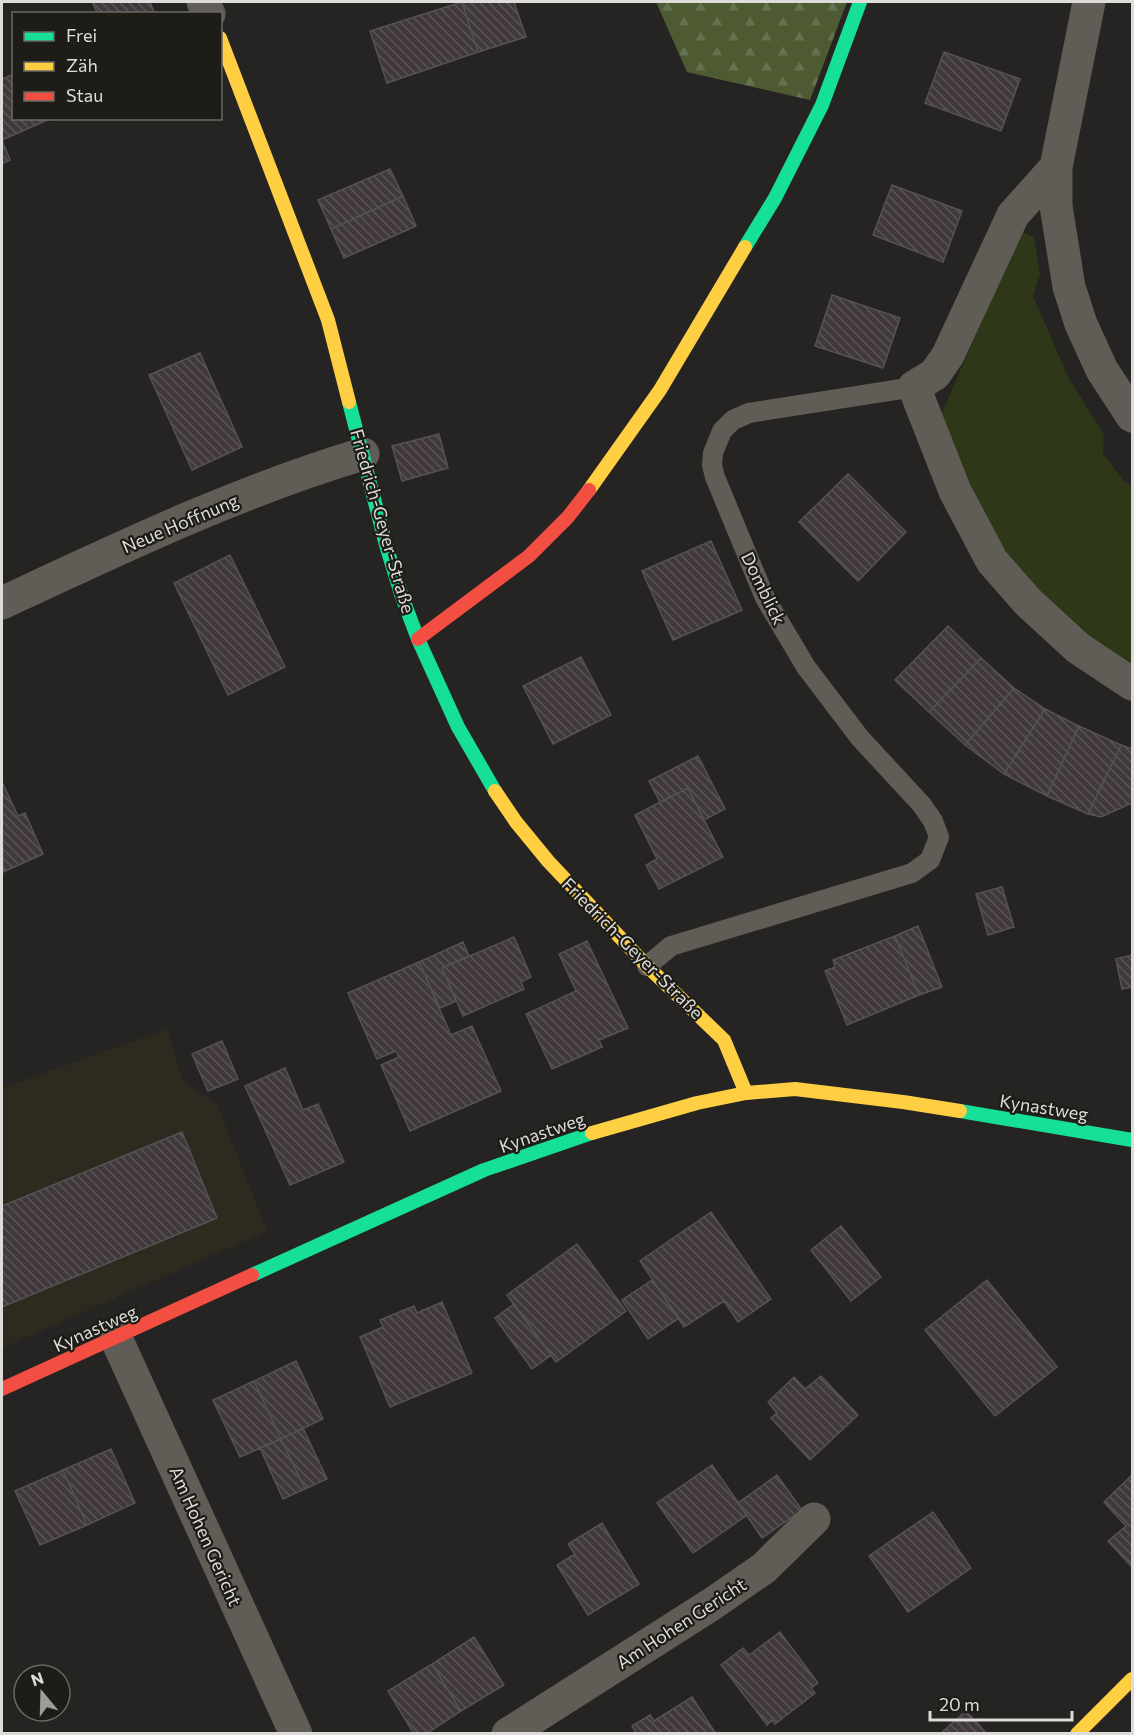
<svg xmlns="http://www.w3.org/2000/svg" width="1134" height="1735" font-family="Commissioner,sans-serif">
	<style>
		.built { fill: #2d2a20 }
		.grass { fill: #2e3818 }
		.forest { fill: url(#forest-firs) }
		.building { fill: url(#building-back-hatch); stroke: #545252; stroke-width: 1.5 }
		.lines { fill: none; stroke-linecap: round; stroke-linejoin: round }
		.lane { stroke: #605c56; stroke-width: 20 }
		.street { stroke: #605c56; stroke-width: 33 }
		.fast { stroke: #16e098; stroke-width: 14 }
		.slow { stroke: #ffcf43; stroke-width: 14 }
		.jam { stroke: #f24e42; stroke-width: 14 }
		.labels { text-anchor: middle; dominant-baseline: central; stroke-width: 4.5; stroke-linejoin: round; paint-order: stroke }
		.street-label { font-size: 18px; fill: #dddcd8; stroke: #1e1c17 }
	</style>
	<defs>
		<pattern id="forest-firs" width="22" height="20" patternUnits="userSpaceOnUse" patternTransform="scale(1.5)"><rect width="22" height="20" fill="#4d5a32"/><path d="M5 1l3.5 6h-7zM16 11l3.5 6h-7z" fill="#66714f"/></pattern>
		<pattern id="building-back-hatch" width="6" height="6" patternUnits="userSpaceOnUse" patternTransform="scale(1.5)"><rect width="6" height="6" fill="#40383a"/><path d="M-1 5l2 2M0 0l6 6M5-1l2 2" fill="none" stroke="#5b5456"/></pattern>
	</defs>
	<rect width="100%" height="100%" fill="#262422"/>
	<path class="built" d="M 167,1029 L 183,1082 L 217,1104 L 267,1231 L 2,1348 L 2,1088 Z"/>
	<path class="grass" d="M 1021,231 L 1034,238 L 1040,274 L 1033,296 L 1068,377 L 1104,435 L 1103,454 L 1124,481 L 1132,487 L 1132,668 C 1100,646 1067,623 1039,594 C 992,545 967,477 941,415 Z"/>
	<path class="forest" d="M 656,2 L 847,2 L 810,100 L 687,72 Z"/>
	<path class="building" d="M 92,2 L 150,2 L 155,14 L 98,14 Z
		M 462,2 L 514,2 L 526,37 L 478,52 Z
		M 462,2 L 478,52 L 387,83 L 370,31 Z
		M 944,52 L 1020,79 L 1001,131 L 925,103 Z
		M 14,74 L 14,118 L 52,118 L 2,140 L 10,160 L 2,164 L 2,79 Z
		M 390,169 L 403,196 L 331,229 L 318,200 Z
		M 892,185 L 962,211 L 943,262 L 873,235 Z
		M 403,196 L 416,226 L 344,258 L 331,229 Z
		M 832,295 L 900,318 L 883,368 L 815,346 Z
		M 200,353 L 242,447 L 192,470 L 149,375 Z
		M 439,434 L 448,468 L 402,481 L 392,446 Z
		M 848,474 L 906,532 L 858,581 L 799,522 Z
		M 711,541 L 742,610 L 673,640 L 642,571 Z
		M 230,555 L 285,667 L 228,695 L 174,583 Z
		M 948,626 L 981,658 L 929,712 L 895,680 Z
		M 581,657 L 611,715 L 553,744 L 523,686 Z
		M 981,658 L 1014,688 L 965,745 L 929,712 Z
		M 1014,688 L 1045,709 L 1004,774 L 965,745 Z
		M 1045,709 L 1079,726 L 1047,796 L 1004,774 Z
		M 1079,726 L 1121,745 L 1088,814 L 1047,796 Z
		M 1121,745 L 1132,749 L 1132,803 L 1101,817 L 1088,814 Z
		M 698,756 L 725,809 L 704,820 L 688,788 L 660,802 L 649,781 Z
		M 2,782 L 18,816 L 25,813 L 43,854 L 3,872 Z
		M 688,788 L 723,857 L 659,889 L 646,865 L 657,859 L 635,815 Z
		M 1002,887 L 1014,927 L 988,935 L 976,894 Z
		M 918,926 L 942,987 L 919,995 L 895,936 Z
		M 895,936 L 919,995 L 847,1025 L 825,971 L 835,967 L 833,960 Z
		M 514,937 L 531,977 L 521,982 L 524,989 L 463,1016 L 442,968 Z
		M 587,941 L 628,1028 L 599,1040 L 602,1047 L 552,1069 L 526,1014 L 576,991 L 559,954 Z
		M 463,942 L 469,956 L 442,968 L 456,1001 L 440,1008 L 419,962 Z
		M 1132,955 L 1132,987 L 1122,989 L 1116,959 Z
		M 419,962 L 451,1035 L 472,1026 L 501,1091 L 410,1131 L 381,1065 L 399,1057 L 396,1051 L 377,1059 L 348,993 Z
		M 222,1041 L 238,1079 L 208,1091 L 192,1054 Z
		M 285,1068 L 303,1110 L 318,1104 L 344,1162 L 290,1185 L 245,1086 Z
		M 182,1132 L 217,1218 L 2,1307 L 2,1206 Z
		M 711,1212 L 771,1299 L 738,1322 L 724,1301 L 684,1327 L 640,1261 Z
		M 841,1226 L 881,1277 L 851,1301 L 811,1250 Z
		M 577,1244 L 626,1311 L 556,1362 L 507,1295 Z
		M 652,1280 L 679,1318 L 648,1339 L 622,1300 Z
		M 987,1280 L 1057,1367 L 995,1416 L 925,1330 Z
		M 442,1302 L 472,1373 L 390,1407 L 360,1337 L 383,1327 L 380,1320 L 414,1306 L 417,1313 Z
		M 514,1304 L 551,1355 L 532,1369 L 495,1318 Z
		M 296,1361 L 323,1419 L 281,1439 L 254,1381 Z
		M 821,1376 L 858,1415 L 810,1460 L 771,1418 L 777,1413 L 768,1402 L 794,1377 L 805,1389 Z
		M 254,1381 L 281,1439 L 240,1457 L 213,1400 Z
		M 303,1428 L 327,1479 L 305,1489 L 281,1439 Z
		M 281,1439 L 305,1489 L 283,1499 L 260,1448 Z
		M 111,1449 L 135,1503 L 87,1525 L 63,1470 Z
		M 712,1465 L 747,1515 L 693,1553 L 657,1503 Z
		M 63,1470 L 87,1525 L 40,1545 L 15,1491 Z
		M 777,1475 L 802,1510 L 762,1538 L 738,1503 Z
		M 1132,1475 L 1132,1567 L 1108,1541 L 1126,1526 L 1104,1502 Z
		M 933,1512 L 971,1568 L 908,1612 L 869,1556 Z
		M 602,1523 L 639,1584 L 588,1615 L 557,1565 L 575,1554 L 568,1544 Z
		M 780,1632 L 818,1683 L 811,1688 L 815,1693 L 775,1724 L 772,1720 L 767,1725 L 721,1665 L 743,1648 L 749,1655 Z
		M 474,1637 L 504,1685 L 461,1711 L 432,1664 Z
		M 432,1664 L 461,1711 L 426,1734 L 414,1734 L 388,1691 Z
		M 692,1697 L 716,1734 L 637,1734 L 632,1726 L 650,1715 L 654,1721 Z
		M 966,1711 L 987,1734 L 940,1734 Z"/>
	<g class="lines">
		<path class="lane" d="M 647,966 L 671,946 L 912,873 L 930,860 L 939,837 L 933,821 L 922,805 L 860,738 L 806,667 L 765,598 L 715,477 L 712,465 L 713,453 L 722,431 L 733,420 L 749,413 L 914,387"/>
		<path class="street" d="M 203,2 L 209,14
			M 1089,2 L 1056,167 L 1056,206 L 1069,287 L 1081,324 L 1102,370 L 1132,416
			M 1056,167 L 1013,215 L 948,355 L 935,374 L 914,387 L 955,491 L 992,561 L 1028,602 L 1078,648 L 1132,684
			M 2,603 C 120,548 239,491 363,454
			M 116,1338 L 296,1734
			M 508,1734 L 712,1604 L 764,1568 L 814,1519"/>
		<path class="fast" d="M 745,247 L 775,198 L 822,105 L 860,2
			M 349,402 L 386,545 L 401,594 L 418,639 L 458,727 L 495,791
			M 960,1111 L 1132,1140
			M 252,1275 L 484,1170 L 592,1133"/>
		<path class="slow" d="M 220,38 L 328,320 L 349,402
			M 589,490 L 660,390 L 745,247
			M 495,791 L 516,822 L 548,861 L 647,966 L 724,1040 L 746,1093
			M 592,1133 L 697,1103 L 746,1093 L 795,1089 L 903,1102 L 960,1111
			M 1077,1734 L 1132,1679"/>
		<path class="jam" d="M 418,639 L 529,556 L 568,517 L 589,490
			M 2,1389 L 252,1275"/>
	</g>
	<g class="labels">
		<g class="street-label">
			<text transform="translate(383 521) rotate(74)">Friedrich-Geyer-Straße</text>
			<text transform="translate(180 523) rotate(-23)">Neue Hoffnung</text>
			<text transform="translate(764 588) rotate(64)">Domblick</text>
			<text transform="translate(633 948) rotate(45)">Friedrich-Geyer-Straße</text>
			<text transform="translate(1044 1107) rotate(9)">Kynastweg</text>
			<text transform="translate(542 1132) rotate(-19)">Kynastweg</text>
			<text transform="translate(95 1328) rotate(-24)">Kynastweg</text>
			<text transform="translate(206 1536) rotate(66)">Am Hohen Gericht</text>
			<text transform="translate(681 1623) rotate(-33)">Am Hohen Gericht</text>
		</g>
	</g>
	<rect width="1134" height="1735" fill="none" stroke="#dddcd8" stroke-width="6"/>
	<rect x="12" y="12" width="210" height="108" fill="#1e1c17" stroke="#6a6964" stroke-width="1.5"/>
	<rect x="24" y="32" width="30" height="9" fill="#16e098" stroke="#6a6964" stroke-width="1.5"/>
	<text x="66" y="42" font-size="18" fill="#dddcd8">Frei</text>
	<rect x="24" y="62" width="30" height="9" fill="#ffcf43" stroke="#6a6964" stroke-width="1.5"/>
	<text x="66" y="72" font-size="18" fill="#dddcd8">Zäh</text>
	<rect x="24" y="92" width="30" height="9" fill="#f24e42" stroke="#6a6964" stroke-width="1.5"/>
	<text x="66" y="102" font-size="18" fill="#dddcd8">Stau</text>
	<g transform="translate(42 1693) rotate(341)"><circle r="28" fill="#1e1c17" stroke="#6a6964" stroke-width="1.5"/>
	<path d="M0-4.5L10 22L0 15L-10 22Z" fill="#9d9c98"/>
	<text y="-9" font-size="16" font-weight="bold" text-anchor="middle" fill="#dddcd8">N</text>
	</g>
	<path d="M930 1711v9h142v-9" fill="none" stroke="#dddcd8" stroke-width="3"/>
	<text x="939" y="1711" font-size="18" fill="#dddcd8" stroke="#1e1c17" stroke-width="4.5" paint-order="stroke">20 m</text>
</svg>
